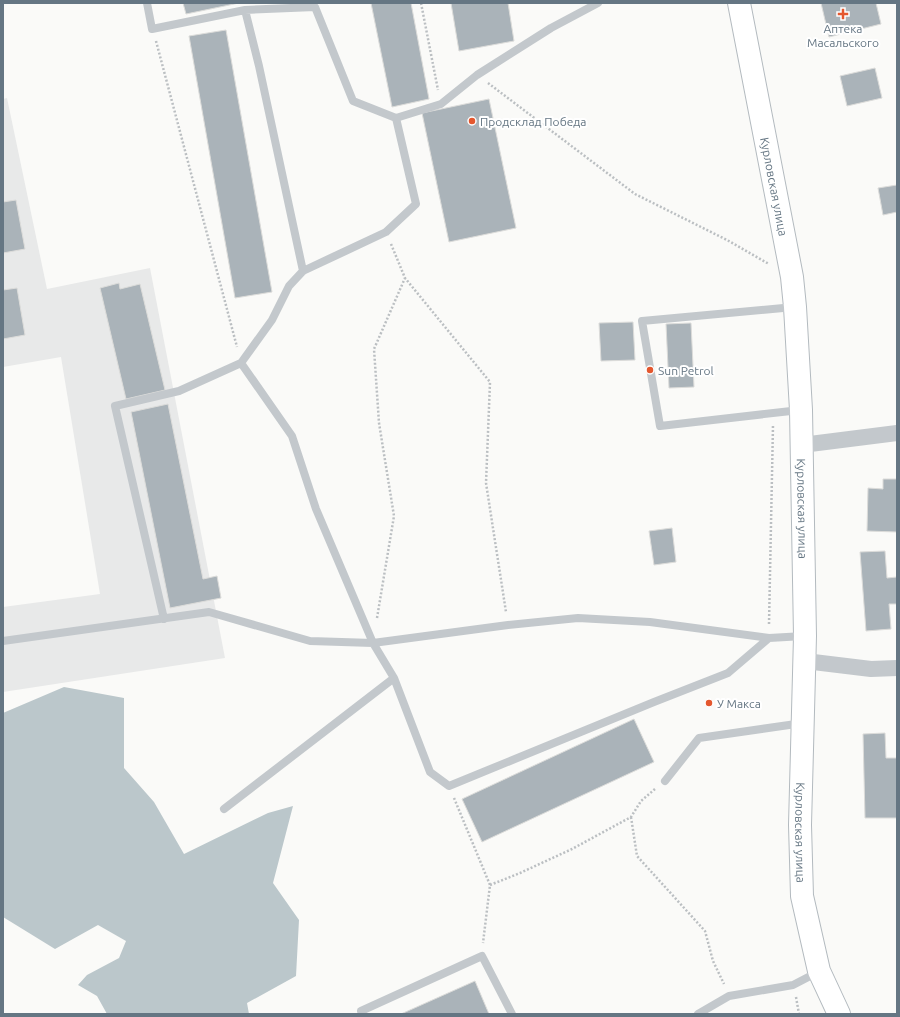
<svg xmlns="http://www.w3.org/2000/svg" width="900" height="1017" font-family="Ubuntu,sans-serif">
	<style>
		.built { fill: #e8e9e9 }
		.water { fill: #bbc7cb }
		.building { fill: #aab3b9; stroke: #dcdcda }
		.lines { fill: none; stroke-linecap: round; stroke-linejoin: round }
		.secondary-casing { stroke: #b3babf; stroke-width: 24 }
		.path { stroke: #bbbfc2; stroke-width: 2.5; stroke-dasharray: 2 2; stroke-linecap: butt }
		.service { stroke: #c3c8cc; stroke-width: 8 }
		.minor { stroke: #c3c8cc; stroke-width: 16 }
		.secondary { stroke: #fff; stroke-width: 22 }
		.poi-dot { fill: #e4572e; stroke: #fff; stroke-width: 1.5 }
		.labels { text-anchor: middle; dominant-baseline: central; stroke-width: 4; stroke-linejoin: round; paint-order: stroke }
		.poi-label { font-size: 12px; fill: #657683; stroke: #fff; text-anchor: start }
		.street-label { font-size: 12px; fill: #657683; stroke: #fff }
	</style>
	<rect width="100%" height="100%" fill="#fafaf8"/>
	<path class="built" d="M 7,98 L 47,289 L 150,268 L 225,658 L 3,692 L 3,607 L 100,594 L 61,357 L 3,367 L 3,99 Z"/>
	<path class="water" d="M 64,687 L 124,698 L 124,768 L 154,802 L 184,854 L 268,813 L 293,806 L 273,883 L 299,920 L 296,976 L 247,1003 L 249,1014 L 107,1014 L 97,996 L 78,985 L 87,975 L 119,958 L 126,941 L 98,925 L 55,949 L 3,917 L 3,713 Z"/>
	<path class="building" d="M 183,3 L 239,3 L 186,14 Z
		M 371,3 L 411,3 L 429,99 L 392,107 Z
		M 451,3 L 508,3 L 514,41 L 459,51 Z
		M 821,3 L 876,3 L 881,24 L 829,37 Z
		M 226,30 L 272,292 L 235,298 L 189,36 Z
		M 875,68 L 882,98 L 847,106 L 840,76 Z
		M 489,99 L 516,228 L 449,242 L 422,113 Z
		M 897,185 L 897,212 L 883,215 L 878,188 Z
		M 16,200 L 25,249 L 3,253 L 3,202 Z
		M 119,283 L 120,289 L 140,284 L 165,390 L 126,399 L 100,288 Z
		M 17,288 L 25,335 L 3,339 L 3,290 Z
		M 633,322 L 635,360 L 601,361 L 599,323 Z
		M 691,323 L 694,387 L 669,388 L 666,324 Z
		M 168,404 L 203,579 L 217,576 L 221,598 L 170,608 L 131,412 Z
		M 883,479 L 897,479 L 897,532 L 867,531 L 868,488 L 883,489 Z
		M 672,528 L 676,562 L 654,565 L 649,531 Z
		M 885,551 L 887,578 L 897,577 L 897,604 L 889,604 L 891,629 L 866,631 L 860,552 Z
		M 634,719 L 654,762 L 482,842 L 462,799 Z
		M 885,733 L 886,758 L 897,758 L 897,818 L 865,818 L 863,734 Z
		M 475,981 L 489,1014 L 401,1014 Z"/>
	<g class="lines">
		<defs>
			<g id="secondary">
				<path id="s1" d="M 739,3 L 792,277 L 795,307 L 801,410 L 805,636 L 800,825 L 802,896 L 819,971 L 839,1014"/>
			</g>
		</defs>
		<use href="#secondary" class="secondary-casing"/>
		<path class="path" d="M 421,3 L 438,90
			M 156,41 L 237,347
			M 488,83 L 635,194 L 727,240 L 769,264
			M 391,244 L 405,278 L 490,382 L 486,483 L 506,612
			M 377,618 L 394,516 L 379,423 L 374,349 L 405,278
			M 769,624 L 773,425
			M 454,798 L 490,885 L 483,943
			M 631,817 L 637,856 L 705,931 L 713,961 L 724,984
			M 490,885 L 520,873 L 572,849 L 631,817 L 641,801 L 655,789
			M 796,997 L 799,1014"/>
		<path class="service" d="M 147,3 L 152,29 L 245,10 L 259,66 L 303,271
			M 245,10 L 315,7 L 353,101 L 396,118
			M 794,307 L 642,321 L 660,426 L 800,410
			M 164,619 L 115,406 L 179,391 L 241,363 L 272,320 L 289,286 L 303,271 L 386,232 L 416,204 L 396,118 L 441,104 L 477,75 L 551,28 L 598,3
			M 769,638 L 804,636
			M 3,641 L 209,612 L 310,641 L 373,643 L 508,625 L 578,618 L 650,622 L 769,638 L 728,673 L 654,702 L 449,786 L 430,772 L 394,678
			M 665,781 L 699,738 L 803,723
			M 224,809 L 394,678 L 373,643 L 316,509 L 292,436 L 241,363
			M 362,1014 L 361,1011 L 482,956 L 512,1014
			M 698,1014 L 729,996 L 793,985 L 818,972"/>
		<path class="minor" d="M 802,445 L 897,433
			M 805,661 L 871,669 L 897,668"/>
		<use href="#secondary" class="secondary"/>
	</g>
	<g class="poi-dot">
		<path d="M841 8h4v4h4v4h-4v4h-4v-4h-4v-4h4z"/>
		<circle cx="472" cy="121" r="4"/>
		<circle cx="650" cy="370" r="4"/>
		<circle cx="709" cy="703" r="4"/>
	</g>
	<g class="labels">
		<g class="poi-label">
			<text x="843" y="28" text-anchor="middle">Аптека<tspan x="843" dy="14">Масальского</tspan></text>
			<text x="480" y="121">Продсклад Победа</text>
			<text x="658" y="370">Sun Petrol</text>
			<text x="717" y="703">У Макса</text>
		</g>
		<g class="street-label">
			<text stroke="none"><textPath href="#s1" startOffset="187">Курловская улица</textPath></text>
			<text stroke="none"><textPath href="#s1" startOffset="511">Курловская улица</textPath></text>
			<text stroke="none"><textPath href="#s1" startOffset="835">Курловская улица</textPath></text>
		</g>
	</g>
	<rect width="900" height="1017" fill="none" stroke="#657683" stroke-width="8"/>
</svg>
